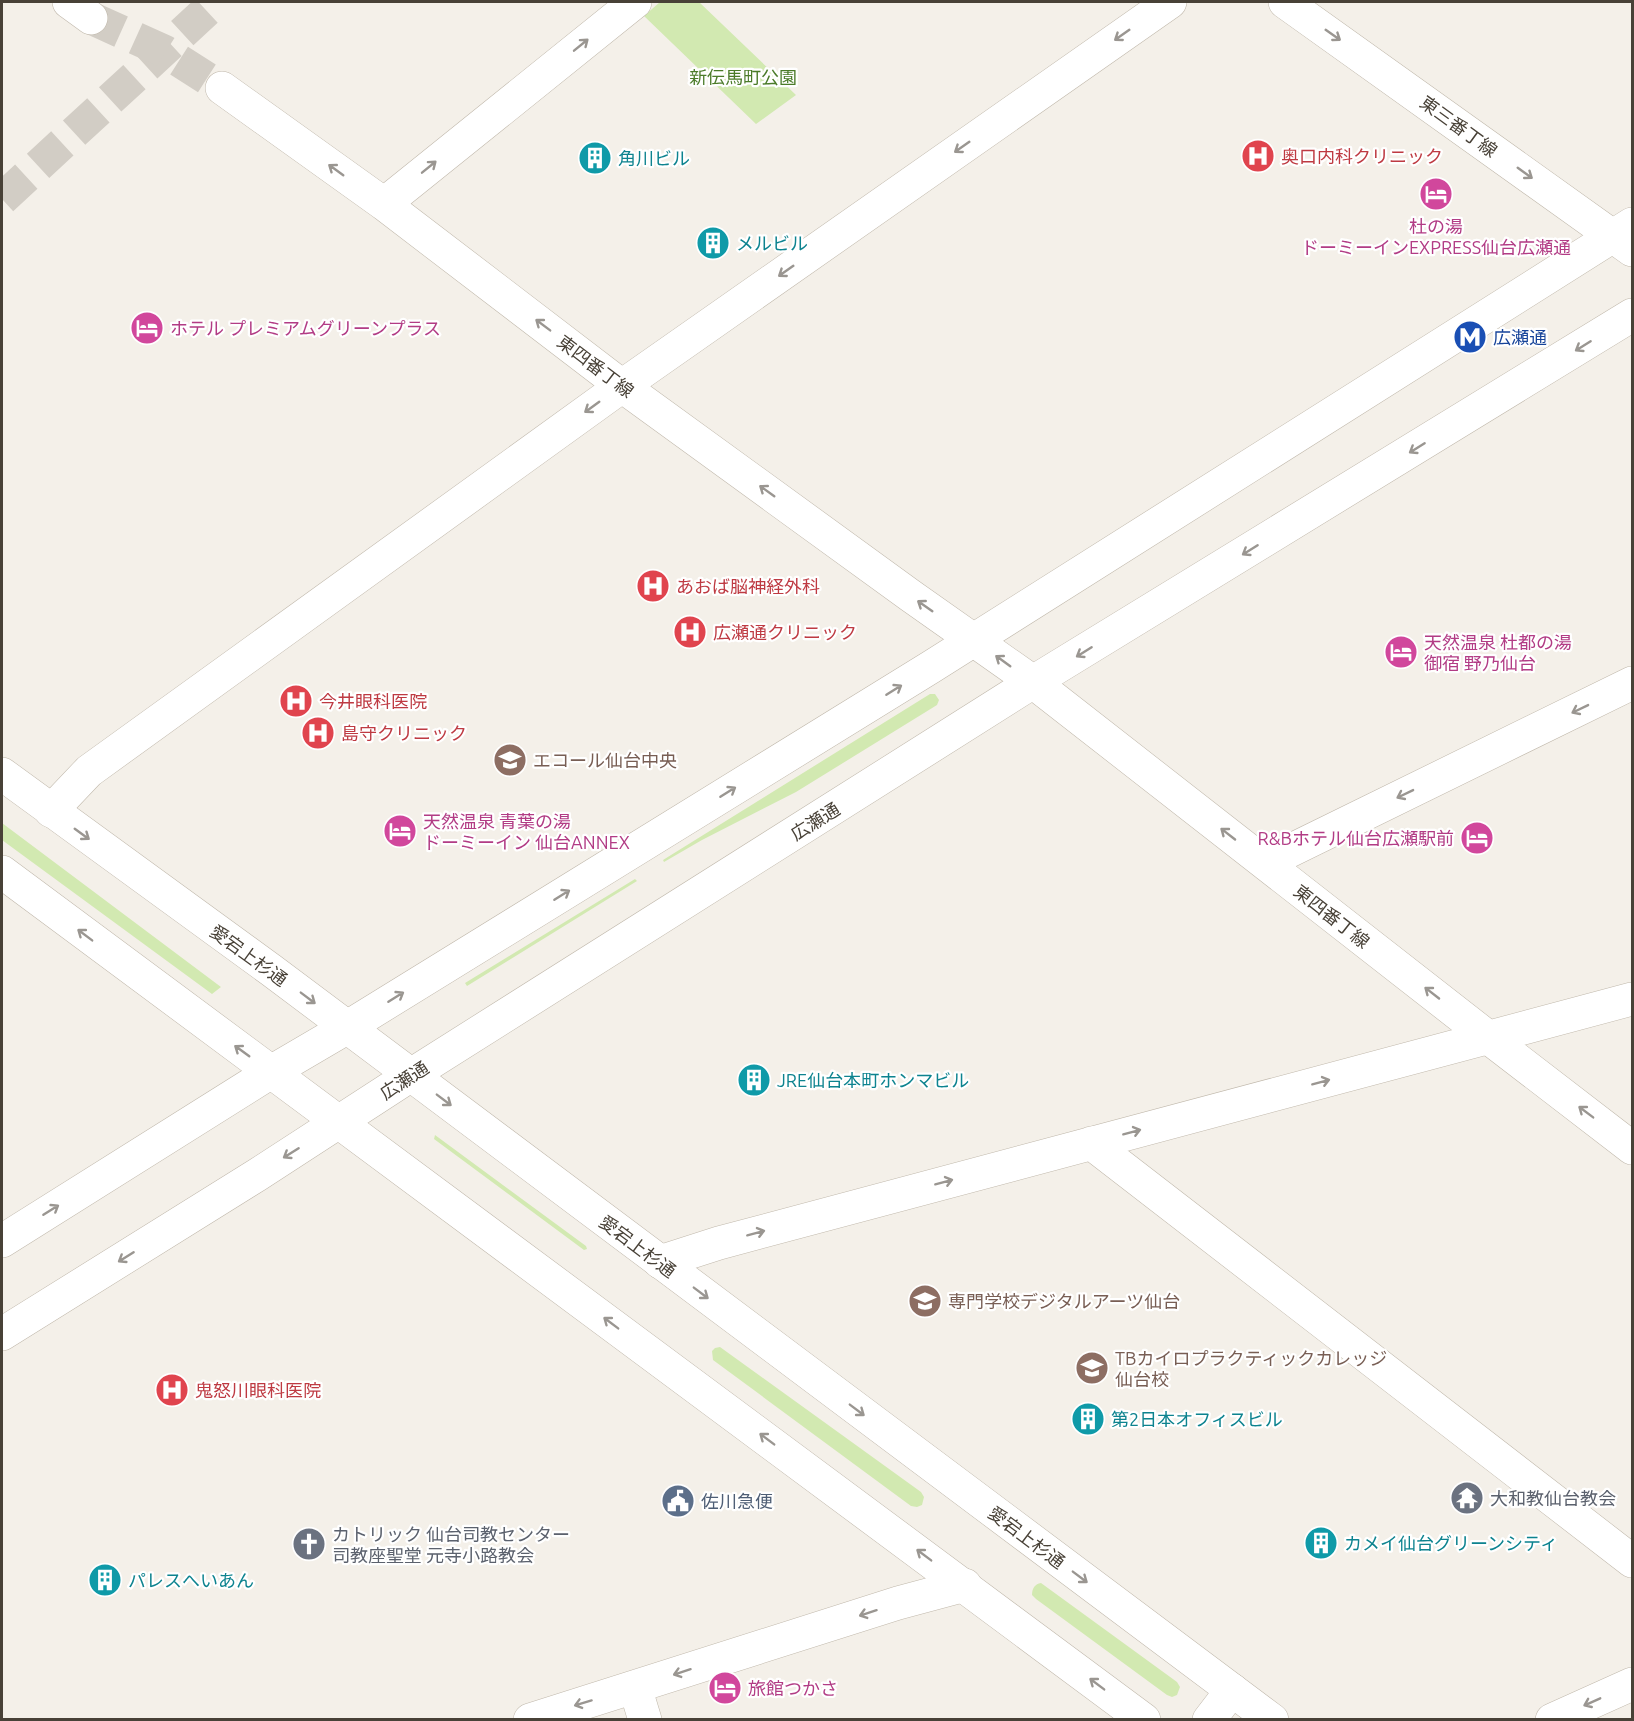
<svg xmlns="http://www.w3.org/2000/svg" width="1634" height="1721" font-family="Ubuntu,'Noto Sans JP',sans-serif">
	<style>
		.green { fill: #d2e9b1 }
		.lines { fill: none; stroke-linecap: round; stroke-linejoin: round }
		.pedestrian-tunnel { stroke: #d2cdc5; stroke-width: 33; stroke-dasharray: 33 16; stroke-linecap: butt }
		.minor-tunnel { stroke: #d2cdc5; stroke-width: 33; stroke-dasharray: 33 16; stroke-linecap: butt }
		.minor-casing { stroke: #c0b8ab; stroke-width: 34 }
		.tertiary-casing { stroke: #c0b8ab; stroke-width: 34 }
		.minor { stroke: #fff; stroke-width: 33 }
		.tertiary { stroke: #fff; stroke-width: 33 }
		.oneway { stroke: #9a9691 }
		.labels { text-anchor: middle; dominant-baseline: central; stroke-width: 4.5; stroke-linejoin: round; paint-order: stroke }
		.park-label { font-size: 18px; fill: #4b7b29; stroke: #fff }
		.street-label { font-size: 18px; fill: #484137; stroke: #fff }
		.health-label { font-size: 18px; fill: #be3a42; stroke: #fff; text-anchor: start }
		.culture-label { font-size: 18px; fill: #0d838f; stroke: #fff; text-anchor: start }
		.hotel-label { font-size: 18px; fill: #b23c85; stroke: #fff; text-anchor: start }
		.transit-label { font-size: 18px; fill: #164399; stroke: #fff; text-anchor: start }
		.education-label { font-size: 18px; fill: #785e54; stroke: #fff; text-anchor: start }
		.worship-label { font-size: 18px; fill: #5b616d; stroke: #fff; text-anchor: start }
		.service-label { font-size: 18px; fill: #4e5e75; stroke: #fff; text-anchor: start }
	</style>
	<rect width="100%" height="100%" fill="#f4f0e9"/>
	<path class="green" d="M 660,2 L 699,2 L 796,95 L 756,124 L 644,16 Z
		M 930,694 L 935,694 L 939,700 L 937,705 L 796,792 L 702,840 L 664,862 L 663,860 Z
		M 2,823 L 221,987 L 212,994 L 2,840 Z
		M 635,879 L 637,881 L 467,986 L 465,983 Z
		M 435,1135 L 586,1246 L 587,1249 L 584,1250 L 434,1139 Z
		M 720,1347 L 921,1492 L 924,1497 L 922,1505 L 917,1507 L 911,1506 L 713,1360 L 712,1351 L 715,1348 Z
		M 1041,1583 L 1177,1682 L 1180,1687 L 1177,1695 L 1172,1697 L 1167,1695 L 1036,1599 L 1032,1595 C 1032,1588 1035,1584 1041,1583 Z"/>
	<g class="lines">
		<path class="pedestrian-tunnel" d="M 2,199 L 216,2"/>
		<path class="minor-tunnel" d="M 91,18 L 164,51 L 222,88"/>
		<defs>
			<path id="minor" d="M 69,2 L 91,18
				M 1285,2 L 1632,250
				M 222,88 L 384,204 L 622,386 L 911,596 L 1033,682 L 1489,1038 L 1632,1148
				M 384,204 L 635,2
				M 51,811 L 89,771 L 622,386 L 1170,2
				M 1265,863 L 1632,683
				M 1091,1143 L 1632,1561
				M 660,1262 L 719,1243 L 1632,999
				M 635,1687 L 645,1720
				M 530,1720 L 898,1603 L 965,1585
				M 1209,1720 L 1232,1690
				M 1552,1720 L 1632,1684"/>
			<path id="tertiary" d="M 2,774 L 271,970 L 1272,1720
				M 2,872 L 1144,1720
				M 2,1241 L 271,1072 L 346,1028 L 931,667 L 1632,224
				M 2,1334 L 257,1175 L 411,1075 L 1033,682 L 1632,315"/>
		</defs>
		<use href="#minor" class="minor-casing"/>
		<use href="#tertiary" class="tertiary-casing"/>
		<use href="#minor" class="minor"/>
		<use href="#tertiary" class="tertiary"/>
	</g>
	<defs><path id="oneway-shaft" d="M-6 0H5M1.5-3L5.5 0L1.5 3" fill="none" stroke-width="1.6" stroke-linecap="round" stroke-linejoin="round" transform="scale(1.5)"/></defs>
	<g class="oneway">
		<use href="#oneway-shaft" transform="translate(1122 35) rotate(145)"/>
		<use href="#oneway-shaft" transform="translate(1333 35) rotate(35)"/>
		<use href="#oneway-shaft" transform="translate(581 45) rotate(-39)"/>
		<use href="#oneway-shaft" transform="translate(962 147) rotate(145)"/>
		<use href="#oneway-shaft" transform="translate(429 167) rotate(-39)"/>
		<use href="#oneway-shaft" transform="translate(336 170) rotate(-144)"/>
		<use href="#oneway-shaft" transform="translate(1525 173) rotate(36)"/>
		<use href="#oneway-shaft" transform="translate(786 271) rotate(145)"/>
		<use href="#oneway-shaft" transform="translate(543 325) rotate(-143)"/>
		<use href="#oneway-shaft" transform="translate(1583 346) rotate(148)"/>
		<use href="#oneway-shaft" transform="translate(592 407) rotate(144)"/>
		<use href="#oneway-shaft" transform="translate(1417 448) rotate(148)"/>
		<use href="#oneway-shaft" transform="translate(767 491) rotate(-144)"/>
		<use href="#oneway-shaft" transform="translate(1250 550) rotate(148)"/>
		<use href="#oneway-shaft" transform="translate(925 606) rotate(-145)"/>
		<use href="#oneway-shaft" transform="translate(1084 652) rotate(148)"/>
		<use href="#oneway-shaft" transform="translate(1003 661) rotate(-144)"/>
		<use href="#oneway-shaft" transform="translate(894 690) rotate(-32)"/>
		<use href="#oneway-shaft" transform="translate(1580 709) rotate(154)"/>
		<use href="#oneway-shaft" transform="translate(728 792) rotate(-32)"/>
		<use href="#oneway-shaft" transform="translate(1405 794) rotate(154)"/>
		<use href="#oneway-shaft" transform="translate(82 834) rotate(36)"/>
		<use href="#oneway-shaft" transform="translate(1228 834) rotate(-142)"/>
		<use href="#oneway-shaft" transform="translate(562 895) rotate(-32)"/>
		<use href="#oneway-shaft" transform="translate(85 935) rotate(-143)"/>
		<use href="#oneway-shaft" transform="translate(1432 993) rotate(-142)"/>
		<use href="#oneway-shaft" transform="translate(396 997) rotate(-32)"/>
		<use href="#oneway-shaft" transform="translate(308 998) rotate(37)"/>
		<use href="#oneway-shaft" transform="translate(242 1051) rotate(-144)"/>
		<use href="#oneway-shaft" transform="translate(1321 1082) rotate(-15)"/>
		<use href="#oneway-shaft" transform="translate(444 1100) rotate(37)"/>
		<use href="#oneway-shaft" transform="translate(1586 1112) rotate(-143)"/>
		<use href="#oneway-shaft" transform="translate(1132 1132) rotate(-15)"/>
		<use href="#oneway-shaft" transform="translate(291 1153) rotate(148)"/>
		<use href="#oneway-shaft" transform="translate(944 1182) rotate(-15)"/>
		<use href="#oneway-shaft" transform="translate(51 1210) rotate(-32)"/>
		<use href="#oneway-shaft" transform="translate(756 1233) rotate(-15)"/>
		<use href="#oneway-shaft" transform="translate(126 1257) rotate(148)"/>
		<use href="#oneway-shaft" transform="translate(701 1293) rotate(37)"/>
		<use href="#oneway-shaft" transform="translate(611 1323) rotate(-143)"/>
		<use href="#oneway-shaft" transform="translate(857 1410) rotate(37)"/>
		<use href="#oneway-shaft" transform="translate(767 1439) rotate(-143)"/>
		<use href="#oneway-shaft" transform="translate(924 1555) rotate(-143)"/>
		<use href="#oneway-shaft" transform="translate(1080 1577) rotate(37)"/>
		<use href="#oneway-shaft" transform="translate(868 1613) rotate(162)"/>
		<use href="#oneway-shaft" transform="translate(682 1672) rotate(162)"/>
		<use href="#oneway-shaft" transform="translate(1097 1684) rotate(-143)"/>
		<use href="#oneway-shaft" transform="translate(1592 1702) rotate(156)"/>
		<use href="#oneway-shaft" transform="translate(583 1703) rotate(163)"/>
	</g>
	<defs>
		<symbol id="hospital-disc" viewBox="-11 -11 22 22"><circle r="9.5" fill="#e0444e" stroke="#fff"/><path d="M-5-5h3v3.5h4V-5h3V5h-3V1.5h-4V5h-3Z" fill="#fff"/></symbol>
		<symbol id="building-disc" viewBox="-11 -11 22 22"><circle r="9.5" fill="#0f9aa8" stroke="#fff"/><path d="M-4-6H4V6H1V3H-1V6H-4ZM-2.5-4.3h1.7v1.8h-1.7ZM.8-4.3h1.7v1.8H.8ZM-2.5-1h1.7V.8h-1.7ZM.8-1h1.7V.8H.8Z" fill="#fff"/></symbol>
		<symbol id="hotel-disc" viewBox="-11 -11 22 22"><circle r="9.5" fill="#d1479c" stroke="#fff"/><path d="M-6-4.5h1.5V1H6V5H4.5V3h-9V5H-6ZM-4 0a1.8 1.8 0 1 1 3.6 0ZM.5 0V-2.5h3Q6-2.5 6 0Z" fill="#fff"/></symbol>
		<symbol id="metro-disc" viewBox="-11 -11 22 22"><circle r="9.5" fill="#1a4fb4" stroke="#fff"/><path d="M-5.5 5V-5H-3L0 0L3-5H5.5V5H3V-.5L0 4L-3-.5V5Z" fill="#fff"/></symbol>
		<symbol id="school-disc" viewBox="-11 -11 22 22"><circle r="9.5" fill="#8d6e63" stroke="#fff"/><path d="M0-5L7-2L0 1L-7-2ZM-4 1L0 2.5L4 1V4Q0 6-4 4Z" fill="#fff"/></symbol>
		<symbol id="university-disc" viewBox="-11 -11 22 22"><circle r="9.5" fill="#8d6e63" stroke="#fff"/><path d="M0-5L7-2L0 1L-7-2ZM-4 1L0 2.5L4 1V4Q0 6-4 4Z" fill="#fff"/></symbol>
		<symbol id="temple-disc" viewBox="-11 -11 22 22"><circle r="9.5" fill="#6b7280" stroke="#fff"/><path d="M0-6L5-2H3V0L6.5 2.5H4V6H1.5V3h-3V6H-4V2.5H-6.5L-3 0V-2H-5Z" fill="#fff"/></symbol>
		<symbol id="civic-disc" viewBox="-11 -11 22 22"><circle r="9.5" fill="#5c6f8a" stroke="#fff"/><path d="M-.6-6.5H3V-4.5H.6V-3L4-1V1h2V6H-6V1h2V-1L-.6-3ZM-1.2 2.5V6h2.4V2.5Z" fill="#fff"/></symbol>
		<symbol id="church-disc" viewBox="-11 -11 22 22"><circle r="9.5" fill="#6b7280" stroke="#fff"/><path d="M-1.2-6h2.4v3.5h3.3v2.4h-3.3V6h-2.4V-.1h-3.3v-2.4h3.3Z" fill="#fff"/></symbol>
	</defs>
	<g fill-rule="evenodd">
		<use href="#hospital-disc" x="1239" y="137" width="38" height="38"/>
		<use href="#building-disc" x="576" y="139" width="38" height="38"/>
		<use href="#hotel-disc" x="1417" y="175" width="38" height="38"/>
		<use href="#building-disc" x="694" y="224" width="38" height="38"/>
		<use href="#hotel-disc" x="128" y="309" width="38" height="38"/>
		<use href="#metro-disc" x="1451" y="318" width="38" height="38"/>
		<use href="#hospital-disc" x="634" y="567" width="38" height="38"/>
		<use href="#hospital-disc" x="671" y="613" width="38" height="38"/>
		<use href="#hotel-disc" x="1382" y="633" width="38" height="38"/>
		<use href="#hospital-disc" x="277" y="682" width="38" height="38"/>
		<use href="#hospital-disc" x="299" y="714" width="38" height="38"/>
		<use href="#school-disc" x="491" y="741" width="38" height="38"/>
		<use href="#hotel-disc" x="381" y="812" width="38" height="38"/>
		<use href="#hotel-disc" x="1458" y="819" width="38" height="38"/>
		<use href="#building-disc" x="735" y="1061" width="38" height="38"/>
		<use href="#university-disc" x="906" y="1282" width="38" height="38"/>
		<use href="#school-disc" x="1073" y="1349" width="38" height="38"/>
		<use href="#hospital-disc" x="153" y="1371" width="38" height="38"/>
		<use href="#building-disc" x="1069" y="1400" width="38" height="38"/>
		<use href="#temple-disc" x="1448" y="1479" width="38" height="38"/>
		<use href="#civic-disc" x="659" y="1482" width="38" height="38"/>
		<use href="#building-disc" x="1302" y="1524" width="38" height="38"/>
		<use href="#church-disc" x="290" y="1525" width="38" height="38"/>
		<use href="#building-disc" x="86" y="1561" width="38" height="38"/>
		<use href="#hotel-disc" x="706" y="1669" width="38" height="38"/>
	</g>
	<g class="labels">
		<g class="park-label">
			<text x="743" y="77">新伝馬町公園</text>
		</g>
		<g class="street-label">
			<text transform="translate(1459 126) rotate(36)">東三番丁線</text>
			<text transform="translate(596 366) rotate(37)">東四番丁線</text>
			<text transform="translate(815 821) rotate(-32)">広瀬通</text>
			<text transform="translate(1332 916) rotate(38)">東四番丁線</text>
			<text transform="translate(249 955) rotate(36)">愛宕上杉通</text>
			<text transform="translate(404 1080) rotate(-33)">広瀬通</text>
			<text transform="translate(638 1246) rotate(37)">愛宕上杉通</text>
			<text transform="translate(1027 1537) rotate(37)">愛宕上杉通</text>
		</g>
		<g class="health-label">
			<text x="1281" y="156">奥口内科クリニック</text>
			<text x="676" y="586">あおば脳神経外科</text>
			<text x="713" y="632">広瀬通クリニック</text>
			<text x="319" y="701">今井眼科医院</text>
			<text x="341" y="733">島守クリニック</text>
			<text x="195" y="1390">鬼怒川眼科医院</text>
		</g>
		<g class="culture-label">
			<text x="618" y="158">角川ビル</text>
			<text x="736" y="243">メルビル</text>
			<text x="777" y="1080">JRE仙台本町ホンマビル</text>
			<text x="1111" y="1419">第2日本オフィスビル</text>
			<text x="1344" y="1543">カメイ仙台グリーンシティ</text>
			<text x="128" y="1580">パレスへいあん</text>
		</g>
		<g class="hotel-label">
			<text x="1436" y="226" text-anchor="middle">杜の湯<tspan x="1436" dy="21">ドーミーインEXPRESS仙台広瀬通</tspan></text>
			<text x="170" y="328">ホテル プレミアムグリーンプラス</text>
			<text x="1424" y="642">天然温泉 杜都の湯<tspan x="1424" dy="21">御宿 野乃仙台</tspan></text>
			<text x="423" y="821">天然温泉 青葉の湯<tspan x="423" dy="21">ドーミーイン 仙台ANNEX</tspan></text>
			<text x="1454" y="838" text-anchor="end">R&amp;Bホテル仙台広瀬駅前</text>
			<text x="748" y="1688">旅館つかさ</text>
		</g>
		<g class="transit-label">
			<text x="1493" y="337">広瀬通</text>
		</g>
		<g class="education-label">
			<text x="533" y="760">エコール仙台中央</text>
			<text x="948" y="1301">専門学校デジタルアーツ仙台</text>
			<text x="1115" y="1358">TBカイロプラクティックカレッジ<tspan x="1115" dy="21">仙台校</tspan></text>
		</g>
		<g class="worship-label">
			<text x="1490" y="1498">大和教仙台教会</text>
			<text x="332" y="1534">カトリック 仙台司教センター<tspan x="332" dy="21">司教座聖堂 元寺小路教会</tspan></text>
		</g>
		<g class="service-label">
			<text x="701" y="1501">佐川急便</text>
		</g>
	</g>
	<rect width="1634" height="1721" fill="none" stroke="#484137" stroke-width="6"/>
</svg>
